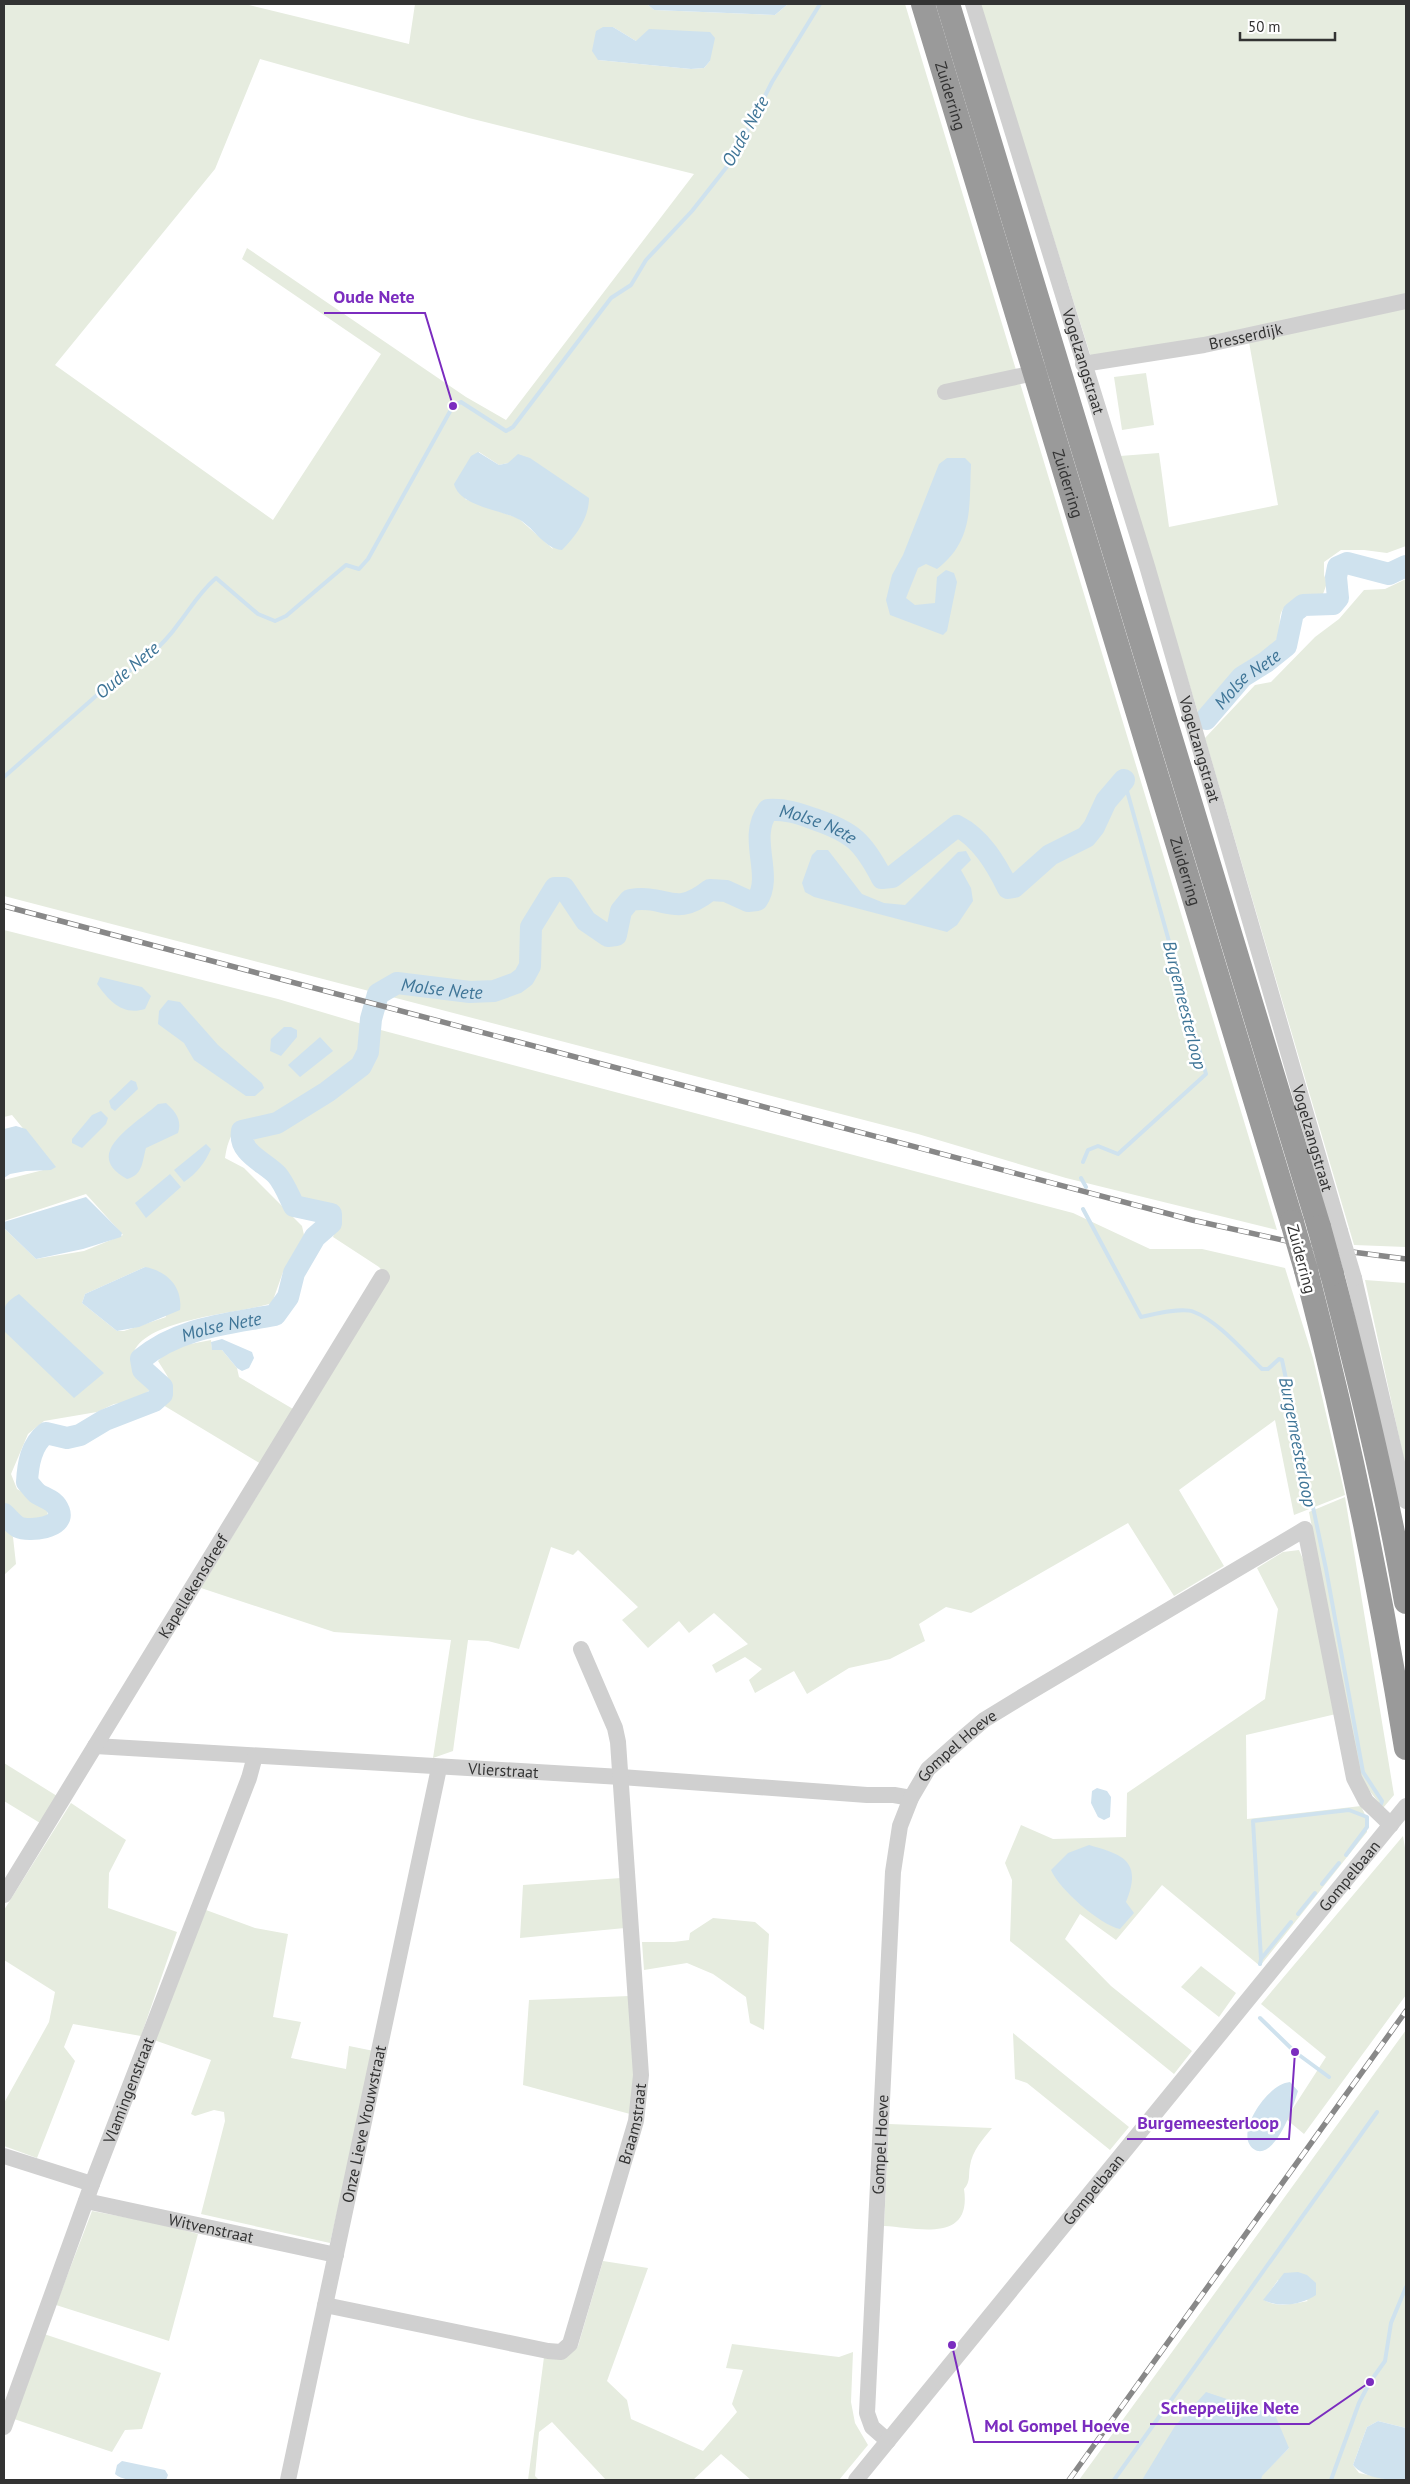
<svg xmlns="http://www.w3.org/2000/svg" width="1410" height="2484" font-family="'PT Sans',sans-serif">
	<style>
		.green { fill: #e6ecdf; fill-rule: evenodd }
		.water { fill: #cfe2ee }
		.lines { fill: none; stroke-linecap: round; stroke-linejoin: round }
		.stream { stroke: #cfe2ee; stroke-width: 4 }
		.river { stroke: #cfe2ee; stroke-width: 22 }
		.minor { stroke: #d0d0d0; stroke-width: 16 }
		.highway { stroke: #9a9a9a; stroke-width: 24 }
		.rail-casing { stroke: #888; stroke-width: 5.5 }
		.rail { stroke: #fff; stroke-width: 4; stroke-dasharray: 11; stroke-linecap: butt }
		.minor-bridge { stroke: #d0d0d0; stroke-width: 16 }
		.highway-bridge { stroke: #9a9a9a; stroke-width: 24 }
		.labels { text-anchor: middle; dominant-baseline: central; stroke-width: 5; stroke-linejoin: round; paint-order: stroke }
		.street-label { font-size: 16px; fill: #333; stroke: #fff }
		.water-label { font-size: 18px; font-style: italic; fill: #3f7597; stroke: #fff }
		.leader { fill: none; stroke: #7b2cbf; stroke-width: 2 }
		.callout-dot { fill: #7b2cbf; stroke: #fff; stroke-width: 2 }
		.callout-label { font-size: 18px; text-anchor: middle; font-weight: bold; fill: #7b2cbf; stroke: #fff; stroke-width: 5; stroke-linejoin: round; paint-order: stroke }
	</style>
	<rect width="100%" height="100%" fill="#fff"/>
	<path class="green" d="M 4,4 L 245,4 L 409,44 L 415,4 L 647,4 L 654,10 L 775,15 L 788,4 L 905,4 L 1277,1230 L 1066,1178 L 918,1134 L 4,896 ZM 613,27 L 636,41 L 710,61 L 704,68 L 691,69 L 598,60 ZM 260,59 L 469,118 L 694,174 L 506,420 L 466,397 L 247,248 L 242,259 L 381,354 L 273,520 L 55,365 L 215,169 ZM 479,452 L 499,465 L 508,463 L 553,549 L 518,518 L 465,499 Z
		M 980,4 L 1406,4 L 1406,294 L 1245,331 L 1091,357 Z
		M 1406,308 L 1406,546 L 1387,553 L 1364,550 L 1341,550 L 1324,562 L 1324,575 L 1327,583 L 1323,594 C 1254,605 1296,624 1269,650 C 1262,656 1251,657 1245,663 C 1228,679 1214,698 1199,716 L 1120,456 L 1159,453 L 1169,527 L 1278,505 L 1249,342 Z
		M 1146,373 L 1154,425 L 1122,430 L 1114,377 Z
		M 1406,579 L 1406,1247 L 1354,1245 L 1205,738 L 1255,685 L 1271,682 L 1315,637 L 1339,619 L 1364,590 L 1385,589 Z
		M 4,930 L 278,999 L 362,1024 C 362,1031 363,1044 360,1050 C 351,1069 295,1107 275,1116 C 263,1121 248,1119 238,1127 C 229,1136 227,1146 225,1158 L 244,1168 L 302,1226 L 304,1235 L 283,1272 L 272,1303 C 242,1314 132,1318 132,1361 C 132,1366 134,1372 135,1376 L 144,1382 L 150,1390 L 135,1401 L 114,1404 L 97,1412 L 44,1421 L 28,1434 L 11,1474 L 17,1489 L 46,1505 L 48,1516 C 28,1530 16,1522 4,1503 L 4,1228 L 36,1259 L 84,1251 L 123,1235 L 86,1194 L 4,1221 L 4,1180 L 55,1167 L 12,1115 L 4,1117 ZM 145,1267 L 166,1317 L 124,1331 L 117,1331 L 82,1303 L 85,1294 Z
		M 377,1029 L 1073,1213 L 1150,1249 L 1202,1249 L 1285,1268 L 1313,1358 L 1345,1495 L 1294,1515 L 1275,1420 L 1179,1490 L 1224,1566 L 1174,1596 L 1128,1523 L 971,1613 L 946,1607 L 919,1624 L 925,1641 L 890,1659 L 849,1668 L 807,1694 L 794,1671 L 755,1693 L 749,1680 L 762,1669 L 745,1657 L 716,1673 L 712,1665 L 748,1644 L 714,1613 L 689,1633 L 679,1621 L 648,1648 L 622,1620 L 638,1607 L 578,1550 L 573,1555 L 551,1547 L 519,1649 L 488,1641 L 468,1640 L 453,1751 L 433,1758 L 451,1640 L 334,1632 L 201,1588 L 389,1279 L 379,1267 L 333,1237 L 338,1222 L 333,1220 L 334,1210 L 320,1204 L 304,1203 L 297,1199 L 288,1179 L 279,1168 L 262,1156 L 251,1142 L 256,1137 C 279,1133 353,1086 366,1066 C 372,1057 374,1040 377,1029 Z
		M 1365,1280 L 1406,1283 L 1406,1469 Z
		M 211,1340 L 212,1349 L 222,1350 L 237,1368 L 239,1377 L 293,1409 L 261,1464 L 163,1405 C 178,1387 169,1379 158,1361 L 170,1348 Z
		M 1345,1497 L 1394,1795 L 1383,1808 L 1361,1780 L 1309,1512 Z
		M 4,1526 L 13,1537 L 16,1564 L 4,1575 Z
		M 1299,1550 L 1303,1559 L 1336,1714 L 1246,1735 L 1247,1819 L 1361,1806 L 1367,1819 L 1367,1832 L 1260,1966 L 1162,1885 L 1116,1940 L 1080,1914 L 1065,1939 L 1111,1986 L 1192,2051 L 1174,2074 L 1010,1941 L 1012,1880 L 1005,1863 L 1021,1825 L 1053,1839 L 1126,1837 L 1127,1793 L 1265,1699 L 1278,1609 L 1257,1568 L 1283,1552 Z
		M 4,1763 L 57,1796 L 40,1823 L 4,1801 Z
		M 71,1803 L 126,1840 L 109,1873 L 108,1908 L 177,1932 L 141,2036 L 73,2024 L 64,2047 L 75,2061 L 37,2158 L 4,2146 L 4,2103 L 49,2022 L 55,1992 L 4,1960 L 4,1910 Z
		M 1403,1836 L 1406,1854 L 1406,1995 L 1304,2134 L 1286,2119 L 1326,2057 L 1261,2004 Z
		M 621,1878 L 625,1928 L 520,1938 L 523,1885 Z
		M 206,1910 L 255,1928 L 288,1934 L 273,2017 L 301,2022 L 291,2058 L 346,2069 L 349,2046 L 374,2051 L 330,2243 L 201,2214 L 225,2121 L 224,2112 L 214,2110 L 195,2116 L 191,2114 L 211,2060 L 154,2040 Z
		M 713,1918 L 755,1922 L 769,1934 L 764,2030 L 750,2023 L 746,1997 L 713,1974 L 687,1963 L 644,1970 L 642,1942 L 674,1942 L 689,1940 L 690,1933 Z
		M 1201,1966 L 1236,1993 L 1219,2017 L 1181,1987 Z
		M 629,1996 L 636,2070 L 630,2114 L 523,2085 L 529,2000 Z
		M 1406,2030 L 1406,2428 L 1378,2421 L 1367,2427 L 1353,2465 L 1359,2473 L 1391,2480 L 1261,2480 L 1261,2476 L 1289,2448 L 1146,2475 L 1142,2480 L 1079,2480 ZM 1278,2280 L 1308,2301 C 1292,2304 1278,2308 1264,2300 Z
		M 1013,2033 L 1129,2127 L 1110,2150 L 1027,2083 L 1015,2079 Z
		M 889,2124 L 992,2128 C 983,2139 972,2151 970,2166 C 968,2176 971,2181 964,2189 C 972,2243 919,2228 884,2226 Z
		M 92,2211 L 161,2224 L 198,2234 L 169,2341 L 56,2305 Z
		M 603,2261 L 648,2268 L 607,2381 L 627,2400 L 631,2419 L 703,2451 L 737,2412 L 732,2404 L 743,2370 L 726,2368 L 732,2344 L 839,2357 L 853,2352 L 851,2402 L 855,2423 L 868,2445 L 839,2480 L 751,2480 L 721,2454 L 693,2480 L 606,2480 L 552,2422 L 539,2432 L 535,2476 L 539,2480 L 528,2480 L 544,2357 C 560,2360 567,2359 578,2346 Z
		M 44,2334 L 161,2373 L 142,2429 L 125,2430 L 112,2452 L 14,2419 Z"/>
	<path class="water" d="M 647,4 L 788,4 L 775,15 L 654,10 Z
		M 603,27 L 613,27 L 636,41 L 649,29 L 710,32 L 715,38 L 710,61 L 704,68 L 691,69 L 598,60 L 592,51 L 596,31 Z
		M 478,452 L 499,465 L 508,463 L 518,454 L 530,458 L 589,498 C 589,518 576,536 562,550 C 542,548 533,525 516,518 C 497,509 460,506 454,484 L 471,456 Z
		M 947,458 L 965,458 L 971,464 C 969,506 974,541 937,569 L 926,564 L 918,568 L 906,598 L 915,605 L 935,603 L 937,577 L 946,570 L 954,573 L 957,582 L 947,631 L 943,635 L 890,615 L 886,600 L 892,575 L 903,555 L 939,464 Z
		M 817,850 L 828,850 L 862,894 L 884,903 L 905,905 L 958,852 L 966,851 L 971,860 L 961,870 L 971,888 L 973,901 L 957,925 L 947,932 L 814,897 L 805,892 L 802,883 L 812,855 Z
		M 100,977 L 142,987 L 151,996 L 145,1009 C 123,1016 109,1001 97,984 Z
		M 168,1000 L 180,1002 L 218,1045 L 262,1083 L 264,1088 L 255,1096 L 246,1096 L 194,1060 L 184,1043 L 158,1024 L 159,1011 Z
		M 284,1027 L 291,1027 L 297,1030 L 297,1037 L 281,1056 L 270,1051 L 271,1039 Z
		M 320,1037 L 333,1051 L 300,1077 L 288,1065 Z
		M 131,1080 L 136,1082 L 138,1089 L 115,1111 L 111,1108 L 109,1101 Z
		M 166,1103 C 176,1112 182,1120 178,1133 L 146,1148 C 142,1162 143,1175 127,1179 C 80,1154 136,1124 158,1104 Z
		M 101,1111 L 108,1118 L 106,1124 L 82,1148 L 72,1143 L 72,1139 L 92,1115 Z
		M 16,1126 L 26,1129 L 56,1167 L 51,1170 L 26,1171 L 10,1174 L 4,1178 L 4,1129 Z
		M 206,1144 L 211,1149 C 205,1163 196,1174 184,1182 L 174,1170 Z
		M 170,1174 L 181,1187 L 146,1218 L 135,1203 Z
		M 86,1197 L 122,1233 L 121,1237 L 83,1249 L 36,1259 L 4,1228 L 4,1222 Z
		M 145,1267 C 167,1271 183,1287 180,1310 L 139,1327 L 117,1331 L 82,1303 L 85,1294 Z
		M 19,1294 L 104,1373 L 74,1398 L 4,1331 C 4,1311 0,1305 19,1294 Z
		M 222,1339 L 252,1352 L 254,1358 L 249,1368 L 242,1371 L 237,1368 L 222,1350 L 212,1350 L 211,1342 Z
		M 1097,1788 L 1107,1791 L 1111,1797 L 1110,1817 L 1104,1820 L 1098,1817 L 1091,1803 L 1092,1791 Z
		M 1089,1845 C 1125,1855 1142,1862 1126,1902 L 1134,1913 L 1120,1929 C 1100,1925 1059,1889 1051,1870 L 1068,1853 Z
		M 1290,2082 L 1298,2091 L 1296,2097 C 1292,2111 1276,2154 1258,2151 C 1253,2150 1249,2145 1248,2141 C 1243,2122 1269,2084 1290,2082 Z
		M 1298,2272 L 1307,2275 L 1316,2283 L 1316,2295 C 1301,2305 1280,2308 1263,2300 L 1284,2273 Z
		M 1206,2392 L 1275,2415 L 1289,2448 L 1262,2476 L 1261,2480 L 1142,2480 L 1175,2426 Z
		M 1378,2421 L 1406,2428 L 1406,2480 C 1389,2480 1365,2479 1353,2465 L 1367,2427 Z
		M 122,2461 L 165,2470 L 168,2475 L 166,2480 C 151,2480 127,2484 115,2474 L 117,2465 Z"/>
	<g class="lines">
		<path class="stream" d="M 4,777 L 113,681 C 137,668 163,646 179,623 C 192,606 199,593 216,578 L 258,614 L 275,621 L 286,616 L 346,565 L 359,569 L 368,559 L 453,406 L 461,402 L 506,431 L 513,427 L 611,298 L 631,285 L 646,260 L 692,211 L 733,159 L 772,82 L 820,4
			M 1083,1162 L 1088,1150 L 1098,1146 L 1118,1154 L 1206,1074 L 1124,780
			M 1081,1178 L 1086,1187
			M 1083,1209 L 1141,1317 C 1154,1314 1182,1307 1194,1312 C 1218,1321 1244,1352 1262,1369 L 1268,1369 L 1279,1359 L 1282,1360 L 1326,1569 L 1363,1772 L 1382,1801 L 1381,1804
			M 1322,1884 L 1339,1863
			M 1298,1914 L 1315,1893
			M 1261,1959 L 1253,1821 L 1349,1810 L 1367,1817 L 1367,1827 L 1346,1855
			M 1260,1964 L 1261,1959 L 1291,1922
			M 1260,2018 L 1295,2052 L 1329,2077
			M 1114,2480 L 1377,2112
			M 1331,2480 L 1359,2403 L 1370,2382 L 1385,2361 L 1391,2323 L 1406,2287"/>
		<g class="river">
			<path id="s1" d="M 1206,719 L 1242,677 L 1266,662 L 1286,646 L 1293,613 L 1303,605 L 1333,604 L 1338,598 L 1336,577 L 1338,567 L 1347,563 L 1389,574 L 1406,566"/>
			<path id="s2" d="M 4,1514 C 8,1518 13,1524 18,1527 C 29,1532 65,1528 59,1511 C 55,1500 46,1499 38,1494 C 34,1491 31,1486 27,1482 C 28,1464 31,1445 46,1433 L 67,1438 L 80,1435 L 105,1420 L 154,1401 L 162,1394 L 162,1387 L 143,1370 L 141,1359 C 179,1327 228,1324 275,1315 L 288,1297 L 294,1273 L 315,1237 L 331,1223 L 331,1214 L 294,1206 C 289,1196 284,1183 277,1175 C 265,1162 238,1153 242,1131 L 277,1123 L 327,1092 L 361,1066 L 368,1052 L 371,1019 L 378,994 L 397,983 L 470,992 L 494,991 L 516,983 L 524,977 L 530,966 L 531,927 L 555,888 L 564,888 L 586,921 L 608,936 L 616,935 L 621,911 L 630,900 C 668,894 673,919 710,890 L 726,891 L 748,901 L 757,900 C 774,875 747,838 768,810 C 785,809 798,813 814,819 C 853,832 863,842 882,878 L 892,877 L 957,826 C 981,838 996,864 1008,888 L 1014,887 L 1050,855 L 1086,837 L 1094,827 L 1106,801 L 1124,780"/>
		</g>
		<g class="minor">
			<path id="s3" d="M 973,4 L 1147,566 L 1340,1231"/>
			<path id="s4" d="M 1083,364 L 1204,345 L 1406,301"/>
			<path d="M 945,392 L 1044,371"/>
			<path d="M 1354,1278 L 1406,1501"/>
			<path id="s5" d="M 95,1746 L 621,1777 L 867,1795 L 894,1795 L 911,1798"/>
			<path id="s6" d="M 4,1895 L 382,1277"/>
			<path d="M 4,2156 L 92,2184"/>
			<path id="s7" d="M 86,2201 L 336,2255"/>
			<path id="s8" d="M 325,2305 L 548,2351 L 561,2352 L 570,2344 L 636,2121 L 641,2075 L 618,1742 L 615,1728 L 581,1649"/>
			<path id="s9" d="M 4,2427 L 92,2184 L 249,1778 L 255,1756"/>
			<path id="s10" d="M 888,2441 L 872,2427 L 867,2413 L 893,1872 L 900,1826 L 911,1798 L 928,1769 L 963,1738 L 984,1720 L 1020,1698 L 1305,1529 L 1354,1778 L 1366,1801 L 1391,1825"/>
			<path id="s11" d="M 288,2480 L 439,1768"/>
			<path id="s12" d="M 856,2480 L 1406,1806"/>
		</g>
		<g class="highway">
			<path id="s13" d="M 923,4 L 1292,1222"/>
			<path d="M 948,4 L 1319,1227"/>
			<path d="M 1306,1270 C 1347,1428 1380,1587 1406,1748"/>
			<path d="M 1332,1274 C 1360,1383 1387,1492 1406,1602"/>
		</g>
		<defs>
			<path id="rail" d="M 4,906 L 1192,1220 L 1314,1247 L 1406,1259
				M 1069,2480 L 1406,2011"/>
		</defs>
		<use href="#rail" class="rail-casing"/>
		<use href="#rail" class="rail"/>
		<path class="minor-bridge" d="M 1340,1231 L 1354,1278"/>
		<path class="highway-bridge" d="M 1292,1222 L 1306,1270
			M 1319,1227 L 1332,1274"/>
	</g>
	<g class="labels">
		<g class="street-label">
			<text stroke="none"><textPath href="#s13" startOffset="96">Zuiderring</textPath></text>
			<text stroke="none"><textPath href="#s4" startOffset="165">Bresserdijk</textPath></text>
			<text stroke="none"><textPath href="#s3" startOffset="374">Vogelzangstraat</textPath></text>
			<text stroke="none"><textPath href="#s13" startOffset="501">Zuiderring</textPath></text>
			<text stroke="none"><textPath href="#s3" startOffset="779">Vogelzangstraat</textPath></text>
			<text stroke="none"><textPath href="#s13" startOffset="906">Zuiderring</textPath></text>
			<text stroke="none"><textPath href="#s3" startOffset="1184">Vogelzangstraat</textPath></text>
			<text transform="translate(1302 1259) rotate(75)">Zuiderring</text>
			<text stroke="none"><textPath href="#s6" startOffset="362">Kapellekensdreef</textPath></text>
			<text stroke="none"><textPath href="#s10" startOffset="725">Gompel Hoeve</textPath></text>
			<text stroke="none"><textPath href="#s5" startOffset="409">Vlierstraat</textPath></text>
			<text stroke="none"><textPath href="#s12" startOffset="780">Gompelbaan</textPath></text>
			<text stroke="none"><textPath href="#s9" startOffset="359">Vlamingenstraat</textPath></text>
			<text stroke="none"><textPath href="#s8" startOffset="482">Braamstraat</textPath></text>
			<text stroke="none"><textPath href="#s11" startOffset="364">Onze Lieve Vrouwstraat</textPath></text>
			<text stroke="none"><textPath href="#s10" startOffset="305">Gompel Hoeve</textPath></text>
			<text stroke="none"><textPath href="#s12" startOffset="375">Gompelbaan</textPath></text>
			<text stroke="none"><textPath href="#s7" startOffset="128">Witvenstraat</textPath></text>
		</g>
		<g class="water-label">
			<text transform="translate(745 131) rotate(-61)">Oude Nete</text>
			<text transform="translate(127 670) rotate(-40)">Oude Nete</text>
			<text stroke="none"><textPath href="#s1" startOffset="58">Molse Nete</textPath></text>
			<text stroke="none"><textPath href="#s2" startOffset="1598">Molse Nete</textPath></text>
			<text stroke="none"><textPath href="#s2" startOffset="1014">Molse Nete</textPath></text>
			<text transform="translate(1185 1005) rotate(76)">Burgemeesterloop</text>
			<text stroke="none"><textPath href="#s2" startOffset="428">Molse Nete</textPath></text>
			<text transform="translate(1298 1442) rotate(79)">Burgemeesterloop</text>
		</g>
	</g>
	<path class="leader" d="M453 406L425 313H324M1295 2052L1289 2139H1127M1370 2382L1309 2424H1150M952 2345L974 2442H1139"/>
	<g class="callout-dot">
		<circle cx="453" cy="406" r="5"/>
		<circle cx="1295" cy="2052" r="5"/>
		<circle cx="1370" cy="2382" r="5"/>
		<circle cx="952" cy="2345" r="5"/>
	</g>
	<g class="callout-label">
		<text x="374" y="303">Oude Nete</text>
		<text x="1208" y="2129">Burgemeesterloop</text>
		<text x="1230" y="2414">Scheppelijke Nete</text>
		<text x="1057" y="2432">Mol Gompel Hoeve</text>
	</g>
	<rect width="1410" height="2484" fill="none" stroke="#333333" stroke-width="10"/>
	<path d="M1240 32v8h95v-8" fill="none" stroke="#333333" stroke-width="2.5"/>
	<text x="1248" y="32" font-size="15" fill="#333333" stroke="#ffffff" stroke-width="4" paint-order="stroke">50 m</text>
</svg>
